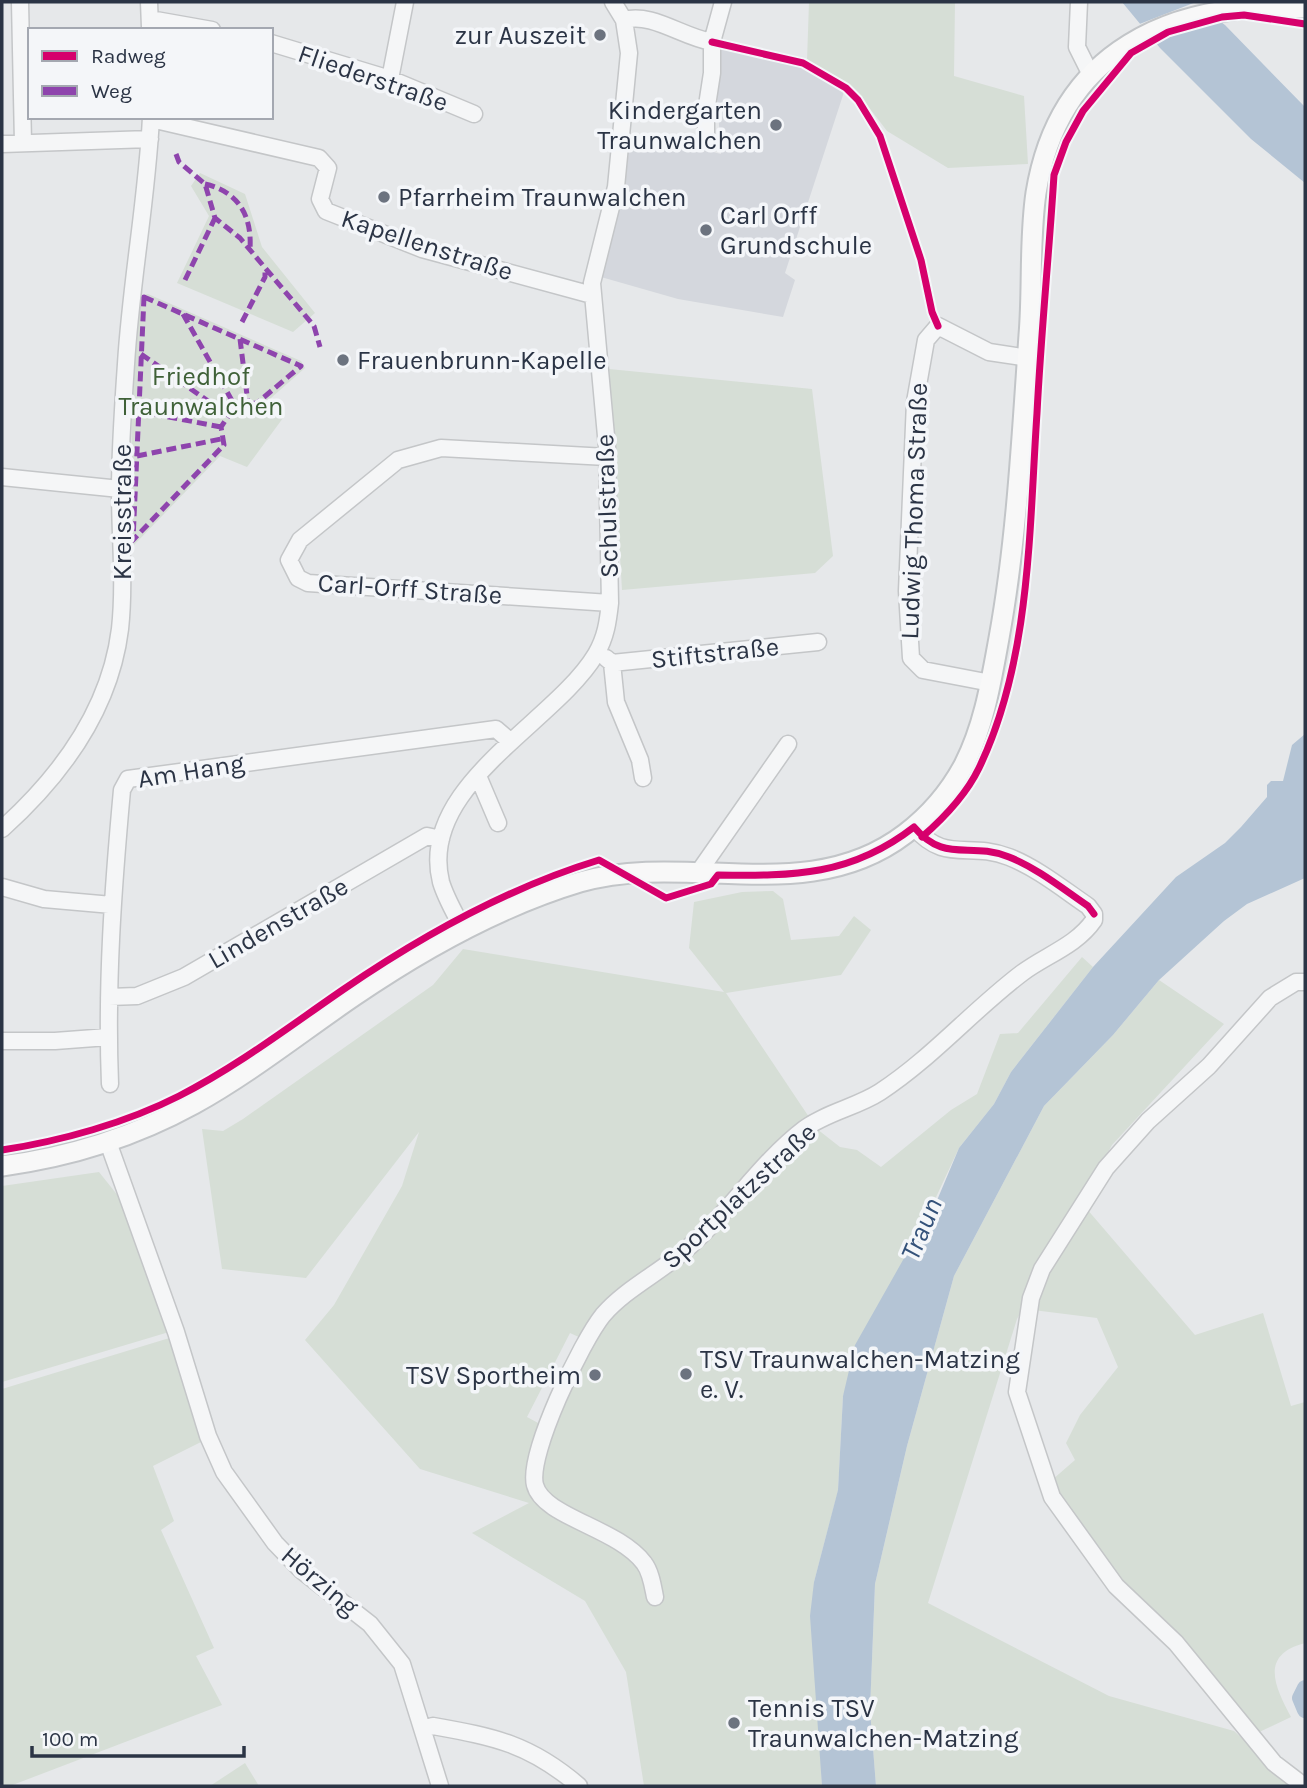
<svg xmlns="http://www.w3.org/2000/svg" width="1307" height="1788" font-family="Karla,sans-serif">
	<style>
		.built { fill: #d4d7dd }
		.green { fill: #d6ded6; fill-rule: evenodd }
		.water { fill: #b4c4d5 }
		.pier { fill: #e6e8ea }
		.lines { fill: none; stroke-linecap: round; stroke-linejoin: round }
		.canal { stroke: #b4c4d5; stroke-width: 16 }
		.minor-casing { stroke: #c4c6c8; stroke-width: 19 }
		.major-casing { stroke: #c2c5c8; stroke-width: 23 }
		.minor { stroke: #f5f6f7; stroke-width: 16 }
		.major { stroke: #f8f8f8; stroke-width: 19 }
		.quiet { stroke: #8e44ad; stroke-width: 5; stroke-dasharray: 10 5; stroke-linecap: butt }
		.cycleway-casing { stroke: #f4f6f9; stroke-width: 11 }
		.cycleway { stroke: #d6006c; stroke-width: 7 }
		.poi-dot { fill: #6c737f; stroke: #f4f6f9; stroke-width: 2.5 }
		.labels { text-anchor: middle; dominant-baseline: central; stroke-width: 7; stroke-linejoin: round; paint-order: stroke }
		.poi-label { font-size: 26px; fill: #2b3445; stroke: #f4f6f9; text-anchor: start }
		.street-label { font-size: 26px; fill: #2b3445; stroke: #f4f6f9 }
		.park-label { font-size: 26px; fill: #3f6138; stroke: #f4f6f9 }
		.water-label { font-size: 28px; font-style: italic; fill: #34527a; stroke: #f4f6f9 }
	</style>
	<rect width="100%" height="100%" fill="#e6e8ea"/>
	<path class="built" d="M 720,47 L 798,65 L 845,89 L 785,273 L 795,280 L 783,317 L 678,299 L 601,277 L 624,192 L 629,150 L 635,148 L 636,141 L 679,150 L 681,144 L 721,154 L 716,81 L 717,48 Z"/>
	<path class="green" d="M 809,2 L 955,2 L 954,76 L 1024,96 L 1028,164 L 948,168 L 887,131 L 858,93 L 836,76 L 807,61 Z
		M 200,173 L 245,194 L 262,247 L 315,313 L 293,332 L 177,283 L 209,216 L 191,186 Z
		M 148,294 L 301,361 L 305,368 L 271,398 L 283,418 L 247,467 L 220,456 L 134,545 L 130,541 L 132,410 L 139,296 Z
		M 609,369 L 812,389 L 833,556 L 815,573 L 622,590 Z
		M 773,891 L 783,899 L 791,940 L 839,936 L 854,916 L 871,930 L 841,975 L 726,993 L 817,1129 L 840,1147 L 857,1150 L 881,1167 L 951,1110 L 977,1094 L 1000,1034 L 1018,1033 L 1082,957 L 1093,967 L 1011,1072 L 994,1104 L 959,1148 L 843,1396 L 838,1491 L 814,1582 L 822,1786 L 644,1786 L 626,1672 L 585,1601 L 472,1533 L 529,1503 L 420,1469 L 305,1340 L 334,1305 L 402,1186 L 419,1132 L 306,1278 L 222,1269 L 202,1129 L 223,1131 L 243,1119 L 433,985 L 463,949 L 724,992 L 689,948 L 694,902 L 742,892 ZM 570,1333 L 583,1339 L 540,1424 L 527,1417 Z
		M 1159,980 L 1224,1024 L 1112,1145 L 1017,1319 L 928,1603 L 1109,1696 L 1234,1731 L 1295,1786 L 876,1786 L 870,1710 L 875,1584 L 907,1446 L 954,1276 L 1044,1106 L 1113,1035 Z
		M 99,1172 L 119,1197 L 169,1332 L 2,1382 L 2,1186 Z
		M 1086,1208 L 1195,1335 L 1263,1313 L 1291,1406 L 1305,1402 L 1305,1643 C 1259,1655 1275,1687 1291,1717 L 1255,1734 L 1120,1583 L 1081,1534 L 1052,1480 L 1075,1460 L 1066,1443 L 1080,1415 L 1118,1367 L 1097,1318 L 1033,1310 L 1037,1291 Z
		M 176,1336 L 207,1439 L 153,1466 L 174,1521 L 161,1530 L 214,1648 L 196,1656 L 222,1705 L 10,1786 L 2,1786 L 2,1389 Z
		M 245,1763 L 259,1786 L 210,1786 Z"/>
	<path class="water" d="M 1122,2 L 1194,2 L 1225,25 L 1305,107 L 1305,183 L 1251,139 L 1160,48 Z
		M 1305,734 L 1305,878 L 1247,904 L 1224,921 L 1159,980 L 1113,1035 L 1044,1106 L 954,1276 L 907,1446 L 875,1584 L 870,1710 L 876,1786 L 822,1786 L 810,1616 L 814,1582 L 838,1490 L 843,1396 L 855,1345 L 938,1198 L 959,1148 L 994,1104 L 1011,1072 L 1093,967 L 1176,877 L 1225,843 L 1241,827 L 1267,797 L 1267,785 L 1271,781 L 1283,781 L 1292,745 Z"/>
	<path class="pier" d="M 1196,2 L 1222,19 L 1152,43 L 1137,25 Z"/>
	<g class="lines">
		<path class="canal" d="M 1305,1688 L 1300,1698 L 1305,1710"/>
		<defs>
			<path id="minor" d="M 20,2 L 23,143
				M 149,2 L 150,27
				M 1079,2 L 1077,47 L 1091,75
				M 150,19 L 212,30
				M 624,20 C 652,12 682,37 712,42
				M 271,43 L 390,79 L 474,114
				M 390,79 L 405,2
				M 151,119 L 319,158 L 328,168 L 320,199 L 326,211 L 422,249 L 592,295
				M 706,137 L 706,112 L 712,73 L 712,42 L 723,2
				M 2,144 L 150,139
				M 607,457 L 441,448 L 398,460 L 300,540 L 289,560 L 298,578 L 308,583 L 610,603
				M 2,477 L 120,489
				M 606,658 L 612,663 L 616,702 L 640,760 L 643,778
				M 612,663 L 818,642
				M 991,683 L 923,670 L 911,658 L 907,591 L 915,402 L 926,340 L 938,326 L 989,352 L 1028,358
				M 478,776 L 498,823
				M 2,829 C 61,776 110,710 120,629 C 125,583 120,537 120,491 C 120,449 123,407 126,364 C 131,281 147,200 151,117
				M 698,873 L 788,744
				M 2,887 L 44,899 L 112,905
				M 464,931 C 456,915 446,899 441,882 C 417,786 555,723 596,654 C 606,637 608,621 610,603 L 607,447 L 592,283 L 616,187 L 629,53 L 624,20 L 613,2
				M 109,997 L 137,996 L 184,977 L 427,836 L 441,839
				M 2,1041 L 55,1041 L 108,1037
				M 110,1084 C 106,985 113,888 122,790 L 128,779 L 496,729 L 511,742
				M 108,1142 L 176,1332 L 208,1436 L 224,1472 L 275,1543 L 301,1570 L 370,1624 L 402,1664 L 440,1786
				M 655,1597 C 653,1587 651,1572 644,1563 C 618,1528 543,1517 535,1485 C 527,1454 582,1341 603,1315 C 626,1288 663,1271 690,1246 C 731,1210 761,1162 804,1129 C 827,1112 857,1107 880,1092 C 932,1058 973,1010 1022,973 C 1046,955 1076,946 1094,920 L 1094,914 L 1088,906 C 1063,889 1037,868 1009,857 C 969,841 945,864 914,827
				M 423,1729 L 433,1726 C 495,1737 530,1744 579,1786
				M 1304,1786 L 1274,1763 L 1176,1643 L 1116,1586 L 1052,1497 L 1017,1392 L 1031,1298 L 1042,1269 L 1106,1168 L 1148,1121 L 1209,1066 L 1270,998 L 1296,982 L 1305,982"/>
			<path id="major" d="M 2,1166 C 69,1157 134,1137 194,1104 C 250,1073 301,1032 354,996 C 423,949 500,906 580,882 C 688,851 808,908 905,834 C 930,815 949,793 964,765 C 984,726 991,682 999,638 C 1017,539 1022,436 1029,335 C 1033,288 1029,240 1036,193 C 1059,51 1172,0 1305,8"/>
		</defs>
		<use href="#minor" class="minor-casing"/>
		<use href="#major" class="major-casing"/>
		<use href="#minor" class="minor"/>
		<use href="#major" class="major"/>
		<path class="quiet" d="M 176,154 L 179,162 L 205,184 L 215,218 L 240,238 L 314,326 L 320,347
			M 205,184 C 239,192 252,216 250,249
			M 185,280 L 215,218
			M 144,297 L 301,366 L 257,403 L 235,406 L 221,427 L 224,445 L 133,540 Z
			M 183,314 L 235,406
			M 242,322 L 265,277 L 265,268
			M 240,339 L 248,403
			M 141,354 L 228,415
			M 138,411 L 221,427
			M 137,456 L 221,439"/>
		<defs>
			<path id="cycleway" d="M 712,42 L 803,63 L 846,88 L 858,100 L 880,136 L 921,260 L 932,312 L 938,326
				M 922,837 C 945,817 966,795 979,768 C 1031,660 1029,530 1037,413 C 1041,334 1049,254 1054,175 L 1066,142 L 1083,111 L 1131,53 L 1168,32 L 1222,17 L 1244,15 L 1305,24
				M 2,1150 C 61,1141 126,1123 179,1096 C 238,1066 290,1026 344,989 C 423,935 507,888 599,860 L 666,898 L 711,884 L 718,875 C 794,876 851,876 914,827 C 945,864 969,841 1009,857 C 1037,868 1063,889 1088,906 L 1094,914"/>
		</defs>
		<use href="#cycleway" class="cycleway-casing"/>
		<use href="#cycleway" class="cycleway"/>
	</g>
	<g class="poi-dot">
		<circle cx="600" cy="35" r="7"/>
		<circle cx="776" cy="125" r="7"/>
		<circle cx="384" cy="197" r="7"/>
		<circle cx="706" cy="230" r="7"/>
		<circle cx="343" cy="360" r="7"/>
		<circle cx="686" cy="1374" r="7"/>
		<circle cx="595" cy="1375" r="7"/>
		<circle cx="734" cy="1723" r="7"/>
	</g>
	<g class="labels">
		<g class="poi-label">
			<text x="586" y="35" text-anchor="end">zur Auszeit</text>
			<text x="762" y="110" text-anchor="end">Kindergarten<tspan x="762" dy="30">Traunwalchen</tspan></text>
			<text x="398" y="197">Pfarrheim Traunwalchen</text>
			<text x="720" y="215">Carl Orff<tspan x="720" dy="30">Grundschule</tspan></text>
			<text x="357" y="360">Frauenbrunn-Kapelle</text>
			<text x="700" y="1359">TSV Traunwalchen-Matzing<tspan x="700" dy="30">e. V.</tspan></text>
			<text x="581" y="1375" text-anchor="end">TSV Sportheim</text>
			<text x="748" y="1708">Tennis TSV<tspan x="748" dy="30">Traunwalchen-Matzing</tspan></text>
		</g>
		<g class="street-label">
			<text transform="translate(373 78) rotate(19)">Fliederstraße</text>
			<text transform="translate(427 245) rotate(18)">Kapellenstraße</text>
			<text transform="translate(607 506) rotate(-92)">Schulstraße</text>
			<text transform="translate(914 511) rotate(-88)">Ludwig Thoma Straße</text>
			<text transform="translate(122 512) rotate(-90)">Kreisstraße</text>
			<text transform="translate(410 589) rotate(4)">Carl-Orff Straße</text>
			<text transform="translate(715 653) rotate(-6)">Stiftstraße</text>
			<text transform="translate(191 771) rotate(-9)">Am Hang</text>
			<text transform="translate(278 923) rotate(-30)">Lindenstraße</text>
			<text transform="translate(739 1196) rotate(-43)">Sportplatzstraße</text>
			<text transform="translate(320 1581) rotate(40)">Hörzing</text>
		</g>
		<g class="park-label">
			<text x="201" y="376">Friedhof<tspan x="201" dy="30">Traunwalchen</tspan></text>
		</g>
		<g class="water-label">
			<text transform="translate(921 1229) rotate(-67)">Traun</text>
		</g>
	</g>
	<rect width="1307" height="1788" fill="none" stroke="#2b3445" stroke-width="7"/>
	<rect x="28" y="28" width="245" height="91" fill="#f4f6f9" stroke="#a4a8b1" stroke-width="2"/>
	<rect x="42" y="51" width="35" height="10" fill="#d6006c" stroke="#a4a8b1" stroke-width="2"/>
	<text x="91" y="63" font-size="21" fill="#2b3445">Radweg</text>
	<rect x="42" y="86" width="35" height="10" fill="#8e44ad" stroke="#a4a8b1" stroke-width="2"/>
	<text x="91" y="98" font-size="21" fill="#2b3445">Weg</text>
	<path d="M32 1746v10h212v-10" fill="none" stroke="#2b3445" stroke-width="3.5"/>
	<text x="42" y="1746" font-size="21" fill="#2b3445" stroke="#f4f6f9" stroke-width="5" paint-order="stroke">100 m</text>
</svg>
